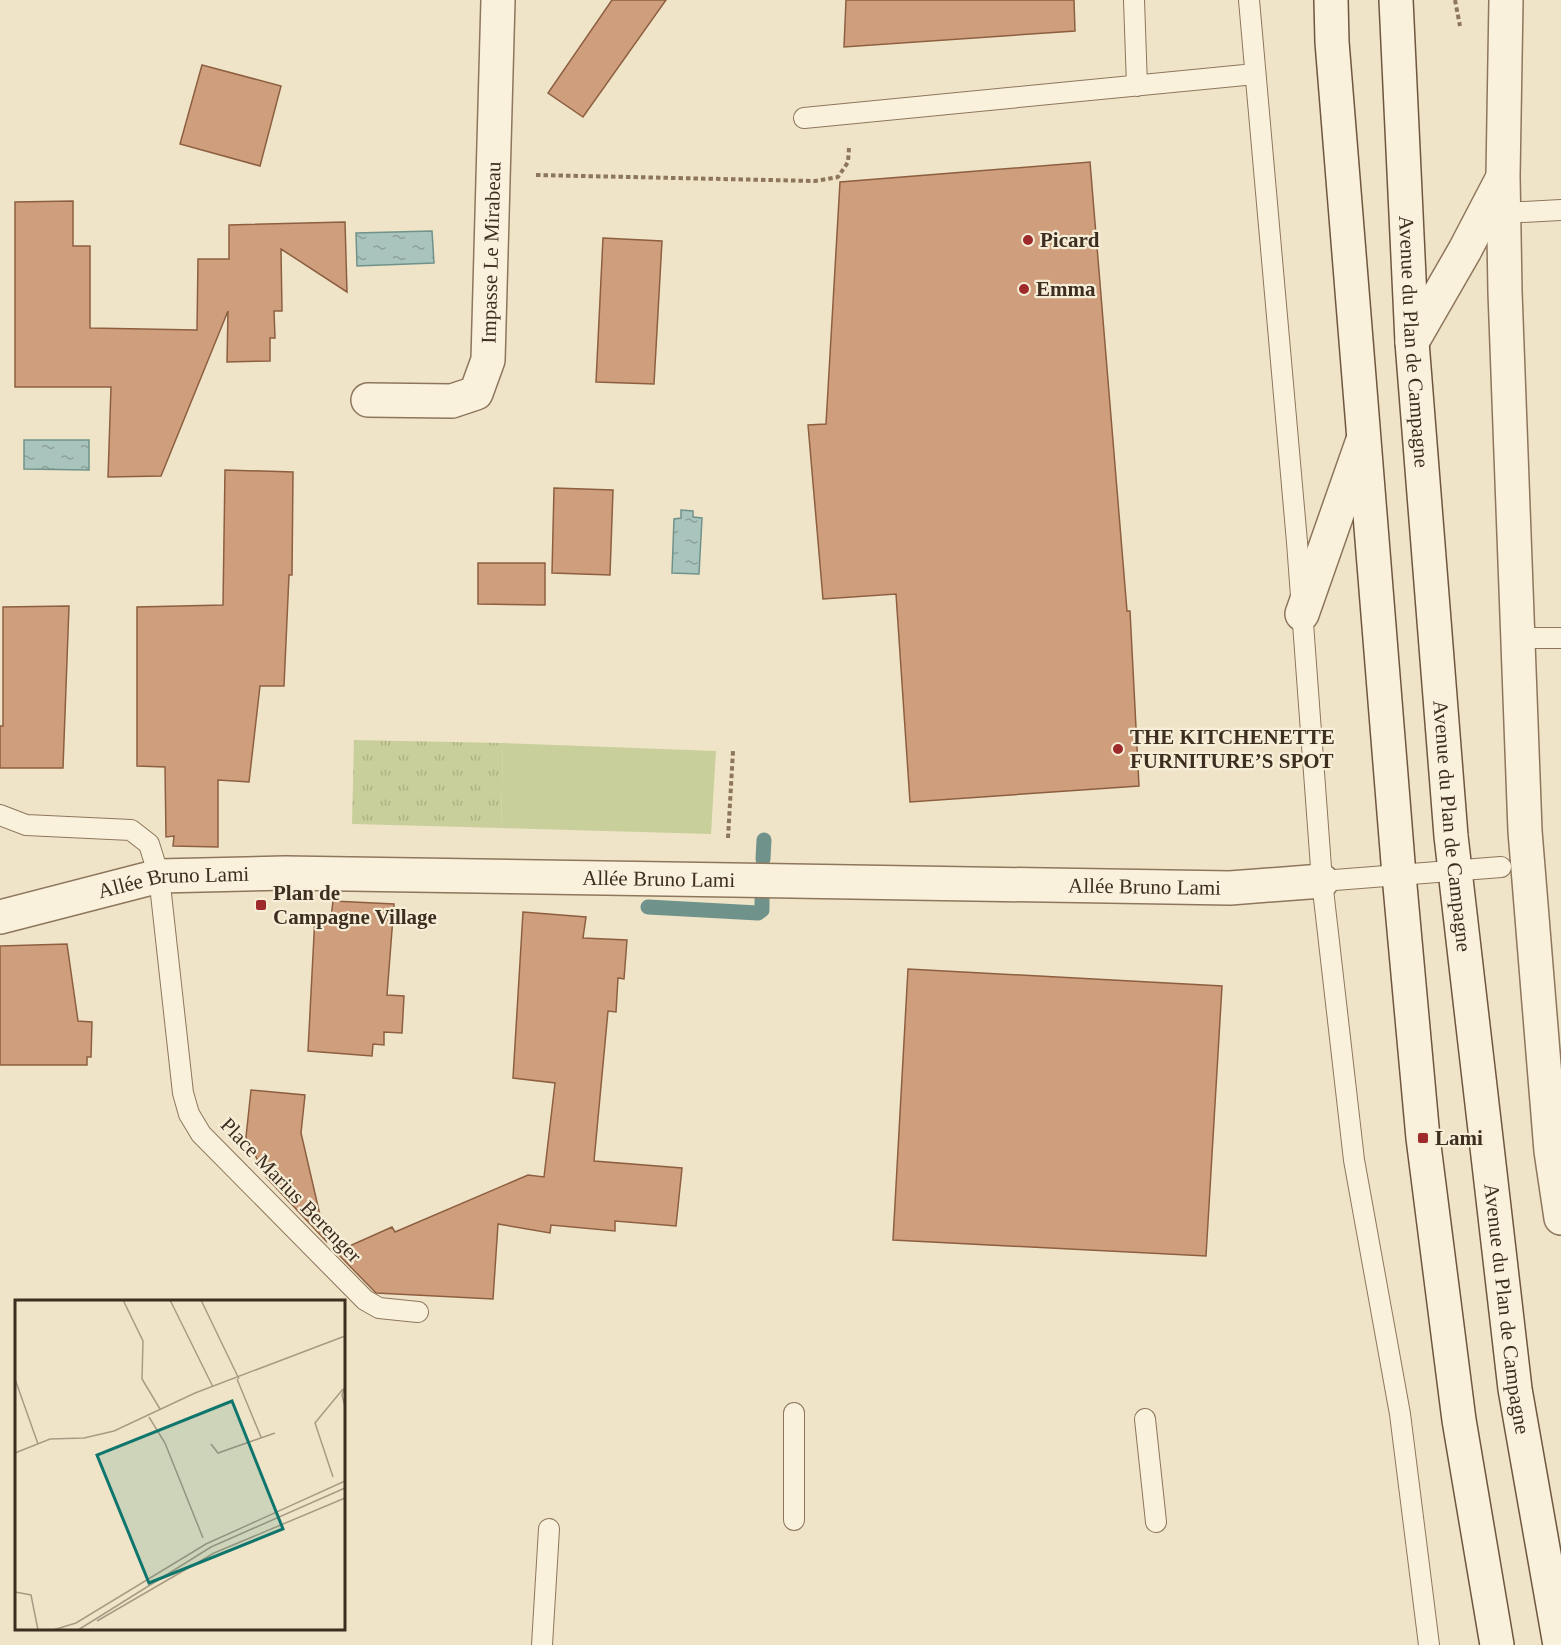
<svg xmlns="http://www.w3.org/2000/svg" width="1561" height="1645" font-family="Georgia,serif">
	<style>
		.grass { fill: url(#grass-tufts) }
		.garden { fill: #c9cf9b }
		.water { fill: url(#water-ripples); stroke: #6f938a; stroke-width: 1.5 }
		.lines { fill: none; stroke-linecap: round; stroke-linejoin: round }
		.stream { stroke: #6f938a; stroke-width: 15 }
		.building { fill: #cf9f7d; stroke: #8d5f41; stroke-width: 1.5 }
		.service-casing { stroke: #8d765c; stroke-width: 22 }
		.minor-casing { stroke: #8d765c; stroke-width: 36 }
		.secondary-casing { stroke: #6f573f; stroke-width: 36 }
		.path { stroke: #8d765c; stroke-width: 4; stroke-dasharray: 4.5 3; stroke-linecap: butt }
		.service { stroke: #faf1dc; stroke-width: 20 }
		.minor { stroke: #faf1dc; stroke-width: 33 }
		.secondary { stroke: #faf1dc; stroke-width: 33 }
		.poi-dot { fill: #9e2a2b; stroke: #f7eed8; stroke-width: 2 }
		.labels { text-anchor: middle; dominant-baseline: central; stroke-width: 4.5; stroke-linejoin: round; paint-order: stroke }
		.poi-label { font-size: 21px; font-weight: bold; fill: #3d2e20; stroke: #f7eed8; text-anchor: start }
		.street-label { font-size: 21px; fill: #3d2e20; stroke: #f7eed8 }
		.inset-road { fill: none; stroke: #a89b85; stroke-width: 1.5 }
		.view { fill: #0f766e; fill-opacity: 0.15; stroke: #0f766e; stroke-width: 3 }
		.inset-edge { fill: none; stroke: #3d2e20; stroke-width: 3 }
	</style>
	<defs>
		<pattern id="grass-tufts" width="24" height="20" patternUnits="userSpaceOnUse" patternTransform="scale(1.5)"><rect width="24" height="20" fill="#c9cf9b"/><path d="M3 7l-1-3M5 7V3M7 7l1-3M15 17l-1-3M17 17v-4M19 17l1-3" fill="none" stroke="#aeb285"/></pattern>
		<pattern id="water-ripples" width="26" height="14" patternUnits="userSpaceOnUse" patternTransform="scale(1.5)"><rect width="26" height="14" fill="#a9c4bc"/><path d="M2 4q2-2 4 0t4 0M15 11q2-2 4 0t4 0" fill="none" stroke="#8ba098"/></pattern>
	</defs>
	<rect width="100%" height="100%" fill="#f0e4c8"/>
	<path class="grass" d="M 354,740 L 503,743 L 501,828 L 352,824 Z"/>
	<path class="garden" d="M 503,743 L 716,751 L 711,834 L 501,828 Z"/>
	<path class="water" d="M 432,231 L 434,263 L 357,266 L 356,233 Z
		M 24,440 L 89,440 L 89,470 L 24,469 Z
		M 681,510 L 693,511 L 693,517 L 702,518 L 699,574 L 672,573 L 674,519 L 681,518 Z"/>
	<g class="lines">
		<path class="stream" d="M 763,859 L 764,840
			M 648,907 L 758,913 L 762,910 L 762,899"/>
	</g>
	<path class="building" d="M 612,0 L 666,0 L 583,117 L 548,93 Z
		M 846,0 L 1074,0 L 1075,31 L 844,47 Z
		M 202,65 L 281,86 L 260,166 L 180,144 Z
		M 1090,162 L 1127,611 L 1130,611 L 1139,786 L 910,802 L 896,594 L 823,599 L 808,425 L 826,424 L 840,182 Z
		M 73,201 L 73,246 L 90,246 L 90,328 L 197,330 L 198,259 L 229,259 L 229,225 L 345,222 L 347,292 L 281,249 L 282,311 L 274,311 L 275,338 L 270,338 L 270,361 L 227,362 L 228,311 L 161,476 L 108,477 L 111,387 L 15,387 L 15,202 Z
		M 603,238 L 662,241 L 654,384 L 596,382 Z
		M 225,470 L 293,472 L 292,575 L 289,575 L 284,686 L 260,686 L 249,782 L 218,780 L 218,847 L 173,846 L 174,836 L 166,837 L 165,767 L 137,766 L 137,607 L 223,605 Z
		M 554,488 L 613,490 L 610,575 L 552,573 Z
		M 478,563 L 545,563 L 545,605 L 478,604 Z
		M 69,606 L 63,768 L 0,768 L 0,726 L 3,726 L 3,607 Z
		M 333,901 L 394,904 L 387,995 L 404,996 L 402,1033 L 384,1032 L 384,1045 L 373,1044 L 372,1056 L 308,1051 L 315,916 L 331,918 Z
		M 523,912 L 586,917 L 583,938 L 627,940 L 624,979 L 618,978 L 616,1012 L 608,1011 L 594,1161 L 682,1168 L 676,1226 L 615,1221 L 615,1231 L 551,1225 L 550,1233 L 498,1224 L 493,1299 L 376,1293 L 336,1252 L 392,1227 L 395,1232 L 528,1175 L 544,1177 L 555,1083 L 513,1078 Z
		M 67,944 L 78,1021 L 92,1022 L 91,1057 L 87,1057 L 87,1065 L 0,1065 L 0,946 Z
		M 908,969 L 1222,986 L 1206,1256 L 893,1240 Z
		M 251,1090 L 305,1095 L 301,1133 L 326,1241 L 266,1177 L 246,1137 Z"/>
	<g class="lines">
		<defs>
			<path id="service" d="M 1134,0 L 1137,86
				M 1249,0 L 1297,542 L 1322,881 L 1354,1160 L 1400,1414 L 1429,1645
				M 804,118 L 1255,74
				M 1504,213 L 1561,210
				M 1517,638 L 1561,638
				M 0,815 L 26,825 L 131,830 L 149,844 L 159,876 L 183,1093 L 189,1114 L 201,1134 L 365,1300 L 379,1308 L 418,1312
				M 1322,881 L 1501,867
				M 794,1413 L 794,1520
				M 1145,1419 L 1156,1522
				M 542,1645 L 549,1529"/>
			<g id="minor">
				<path d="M 1506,0 L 1503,176 L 1505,292 L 1525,831 L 1551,1151 L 1561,1218"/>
				<path d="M 1412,342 L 1465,250 L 1501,181"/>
				<path id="s1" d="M 368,400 L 452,401 L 476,393 L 488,360 L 498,0"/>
				<path d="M 1302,614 L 1363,440"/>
				<path id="s2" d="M 0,917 L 159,876 L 285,873 L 1230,888 L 1322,881"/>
			</g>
			<g id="secondary">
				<path d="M 1331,0 L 1332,42 L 1399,875 L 1423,1138 L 1459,1420 L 1497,1645"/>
				<path id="s3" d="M 1396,0 L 1412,342 L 1451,836 L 1515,1389 L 1560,1645"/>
			</g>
		</defs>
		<use href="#service" class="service-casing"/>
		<use href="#minor" class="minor-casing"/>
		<use href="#secondary" class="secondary-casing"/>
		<path class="path" d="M 1455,0 L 1460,26
			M 536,175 L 815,181 L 838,177 L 848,162 L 849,148
			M 728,838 L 733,751"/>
		<use href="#service" class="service"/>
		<use href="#minor" class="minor"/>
		<use href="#secondary" class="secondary"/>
	</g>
	<g class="poi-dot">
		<circle cx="1028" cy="240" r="6"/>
		<circle cx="1024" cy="289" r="6"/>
		<circle cx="1118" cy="749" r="6"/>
		<rect x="255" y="899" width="12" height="12" rx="3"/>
		<rect x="1417" y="1132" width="12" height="12" rx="3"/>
	</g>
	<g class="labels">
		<g class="poi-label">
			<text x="1040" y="240">Picard</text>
			<text x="1036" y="289">Emma</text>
			<text x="1130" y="737">THE KITCHENETTE<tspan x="1130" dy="24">FURNITURE’S SPOT</tspan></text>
			<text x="273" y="893">Plan de<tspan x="273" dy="24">Campagne Village</tspan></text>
			<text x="1435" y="1138">Lami</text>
		</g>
		<g class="street-label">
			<text stroke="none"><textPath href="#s1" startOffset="252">Impasse Le Mirabeau</textPath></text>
			<text stroke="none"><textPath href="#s3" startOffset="342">Avenue du Plan de Campagne</textPath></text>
			<text stroke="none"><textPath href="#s3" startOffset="828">Avenue du Plan de Campagne</textPath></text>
			<text stroke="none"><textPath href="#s2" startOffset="664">Allée Bruno Lami</textPath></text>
			<text stroke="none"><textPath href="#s2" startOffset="178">Allée Bruno Lami</textPath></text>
			<text stroke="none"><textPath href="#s2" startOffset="1150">Allée Bruno Lami</textPath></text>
			<text transform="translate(291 1190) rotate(46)">Place Marius Berenger</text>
			<text stroke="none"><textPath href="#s3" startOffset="1314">Avenue du Plan de Campagne</textPath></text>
		</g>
	</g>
	<g transform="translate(15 1300)">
		<rect width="330" height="330" fill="#f0e4c8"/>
		<path class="inset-road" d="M 108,0 L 128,41 L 127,79 L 145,109M 155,0 L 198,87M 186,0 L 224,79M 0,79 L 23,144M 222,79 L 246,137M 330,86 L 327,95 L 330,107M 134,117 L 150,143 L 188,238M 196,144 L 203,153 L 260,133M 0,153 L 35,139 L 69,138 L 99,131 L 180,93 L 330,36M 318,177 L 300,123 L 328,89M 0,292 L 16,295 L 23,330M 82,321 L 199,253 L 330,198M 38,330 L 61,323 L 191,244 L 330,181M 63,330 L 196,247 L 330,188"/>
		<path class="view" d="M 217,101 L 268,229 L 134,283 L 82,155 Z"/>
		<rect width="330" height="330" class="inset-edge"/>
	</g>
</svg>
